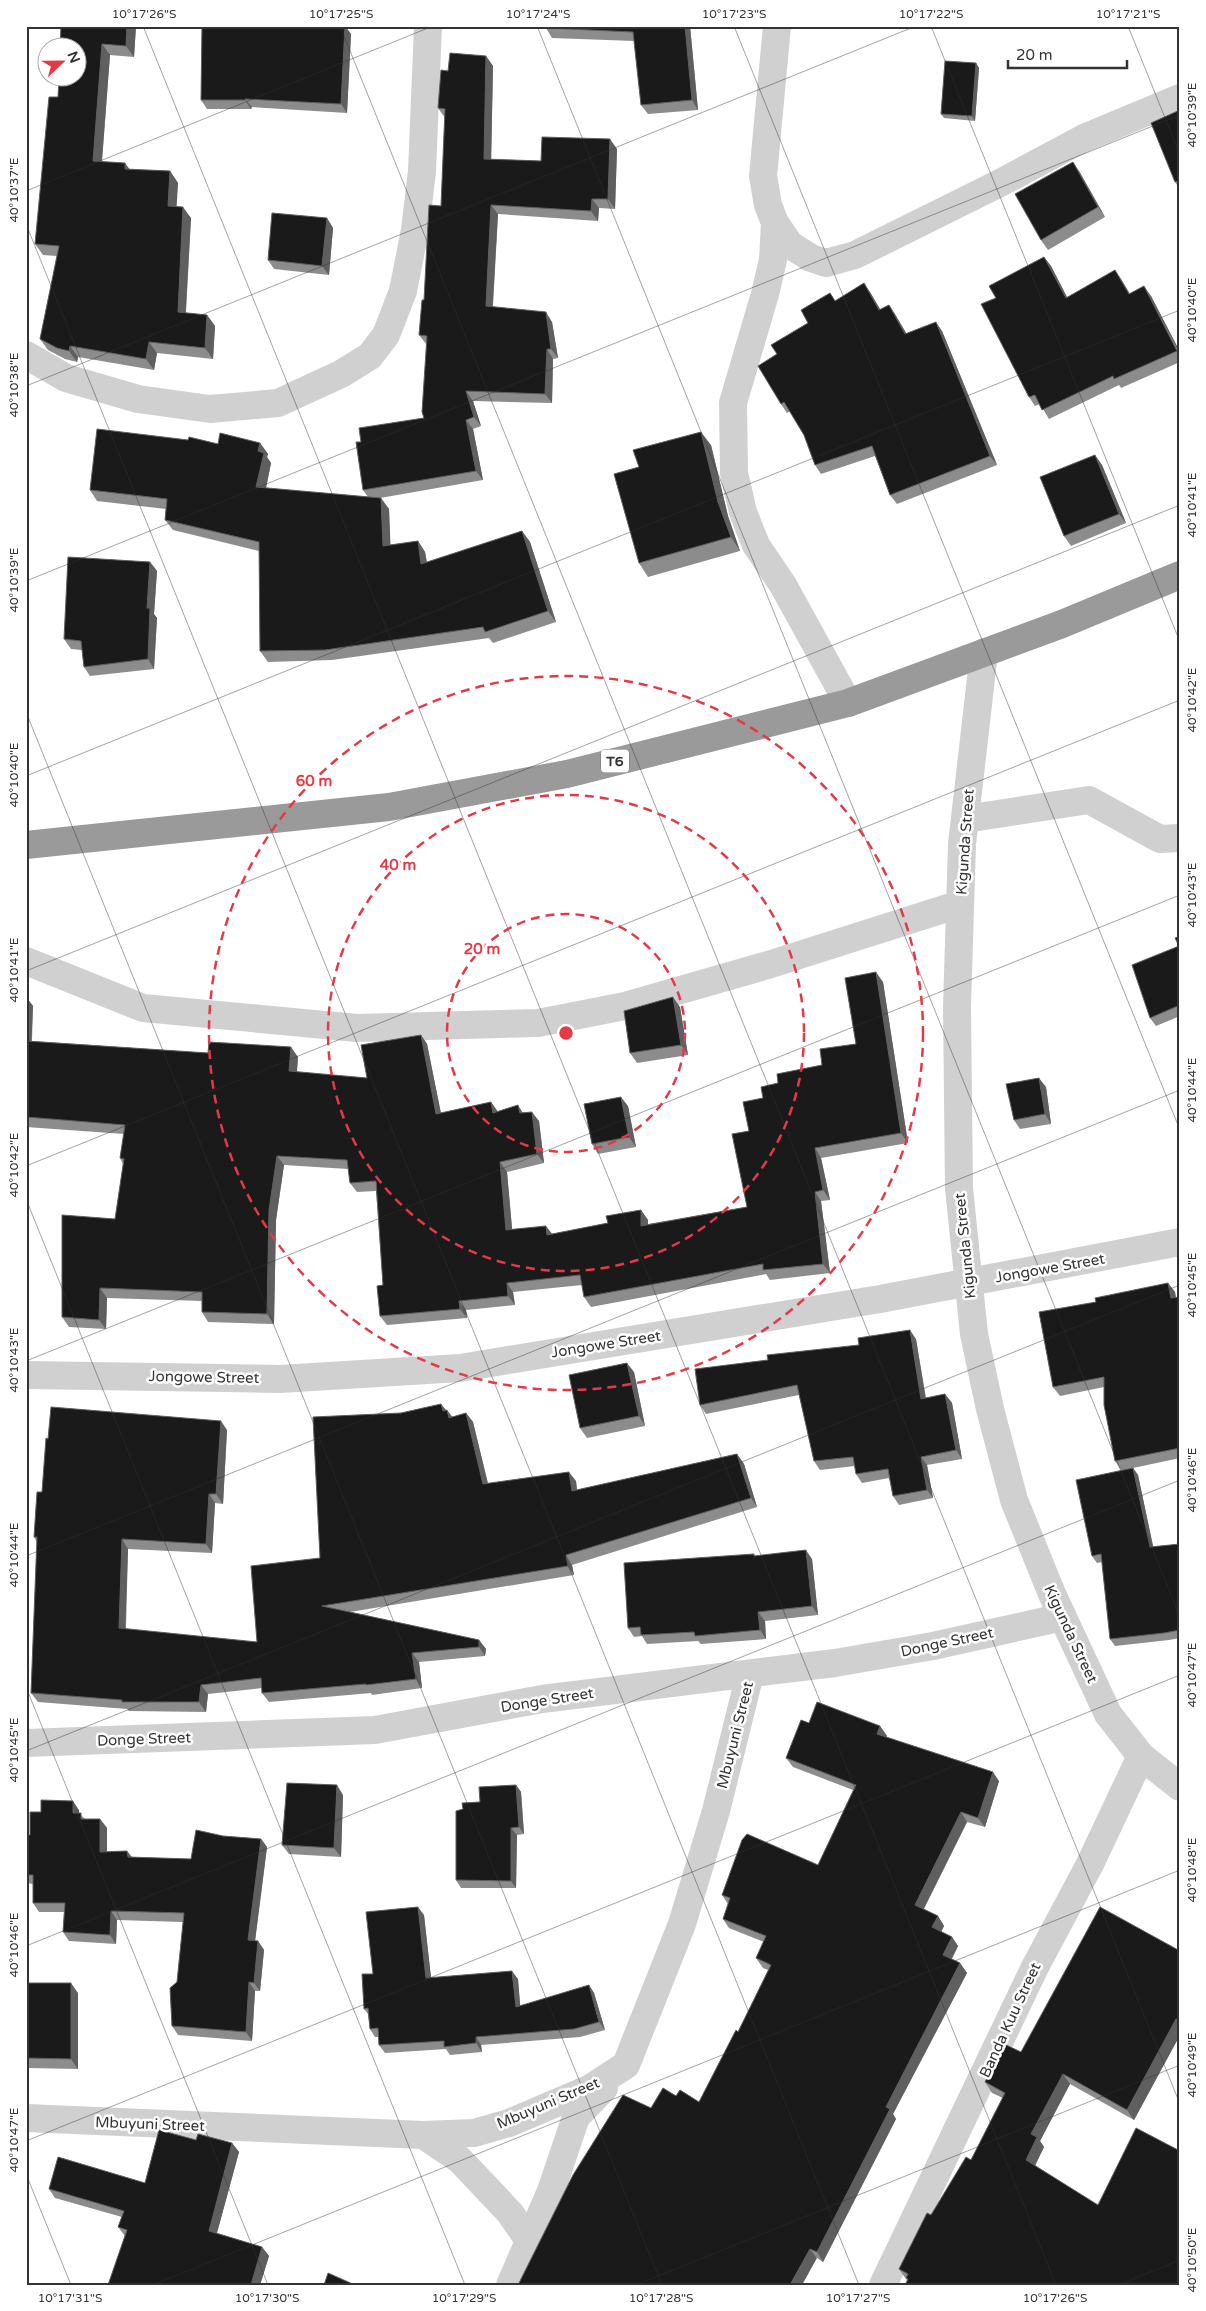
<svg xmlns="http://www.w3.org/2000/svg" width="1206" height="2311" font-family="'Varela Round',sans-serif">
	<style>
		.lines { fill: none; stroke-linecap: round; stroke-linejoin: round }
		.street { stroke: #d0d0d0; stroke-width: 28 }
		.highway { stroke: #9a9a9a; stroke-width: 28 }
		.wall { fill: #8c8c8c }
		.shaded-wall { fill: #5f5f5f }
		.building { fill: #1a1a1a; stroke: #5f5f5f }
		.ticks { fill: none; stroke: #333; stroke-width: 1; stroke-opacity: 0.45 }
		.ring { fill: none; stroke: #e63946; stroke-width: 2.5; stroke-dasharray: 9 6 }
		.labels { text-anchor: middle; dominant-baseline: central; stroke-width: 5; stroke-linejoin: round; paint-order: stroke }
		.shield { fill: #fff; stroke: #707070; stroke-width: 1 }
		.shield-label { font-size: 14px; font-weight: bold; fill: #333 }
		.street-label { font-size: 15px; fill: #333; stroke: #fff }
		.centre { fill: #e63946; stroke: #fff; stroke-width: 2.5 }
		.ring-label { font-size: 15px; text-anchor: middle; font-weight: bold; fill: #e63946; stroke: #fff; stroke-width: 5; stroke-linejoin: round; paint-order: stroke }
		.neatline { fill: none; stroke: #333; stroke-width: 2 }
		.ticks-label { font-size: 12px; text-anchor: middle; fill: #333 }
	</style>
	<rect width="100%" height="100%" fill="#fff"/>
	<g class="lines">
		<path class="street" d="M 777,26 L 763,176 L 768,205 L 775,223 L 790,245 L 811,258 L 826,263 L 855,255 L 1002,182 L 1084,138 L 1180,98
			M 775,223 L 773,260 L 765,294 L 733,403 L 734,473 L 743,512 L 756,545 L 783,585 L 848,703
			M 26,355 L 66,378 L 138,399 L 210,409 L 278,403 L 341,374 L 370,356 L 386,335 L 403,291 L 415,230 L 422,171 L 428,26
			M 984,652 L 962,844 L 957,1007 L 959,1188 L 974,1334 L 990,1409 L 1014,1500 L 1052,1594 L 1108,1714 L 1141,1756 L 1180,1787
			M 965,819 L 1089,800 L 1160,839 L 1180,838
			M 26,961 L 143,1008 L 357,1028 L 538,1023 L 625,1006 L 768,965 L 960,904
			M 26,1375 L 280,1379 L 460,1368 L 880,1299 L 1180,1242
			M 26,1743 L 375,1730 L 542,1699 L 835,1663 L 933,1646 L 1063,1617
			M 26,2118 L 423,2135 L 474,2133 L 509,2123 L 589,2089 L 626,2065 L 682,1924 L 716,1811 L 750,1674
			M 423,2135 L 460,2160 L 510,2213 L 530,2242
			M 510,2285 L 551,2191 L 576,2117 L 604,2088
			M 883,2285 L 1035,1967 L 1090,1864 L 1141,1756"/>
		<path class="highway" d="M 26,845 L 389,807 L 567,774 L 848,703 L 1062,624 L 1180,575"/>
	</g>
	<path class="wall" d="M 61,26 L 136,26 L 134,57 L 110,55 L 102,162 L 130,170 L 170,171 L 178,183 L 176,206 L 191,218 L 186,313 L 207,315 L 215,326 L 213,359 L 157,353 L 154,370 L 78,357 L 77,362 L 65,359 L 48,350 L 40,339 L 57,256 L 43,255 L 35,244 L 58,97 Z
		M 202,26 L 345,26 L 351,34 L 347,113 L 252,107 L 251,109 L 207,109 L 201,100 Z
		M 546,26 L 690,26 L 698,110 L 648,114 L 641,105 L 634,41 L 552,38 L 546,28 Z
		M 486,56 L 493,66 L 491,159 L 541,161 L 617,149 L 615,209 L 599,208 L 598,221 L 498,214 L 493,307 L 552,322 L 558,358 L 553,359 L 552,403 L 473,401 L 481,426 L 473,429 L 483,480 L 380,498 L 389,509 L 390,545 L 418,541 L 425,552 L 427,563 L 522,531 L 530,542 L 556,622 L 493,643 L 489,638 L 332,660 L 268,662 L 260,651 L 259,551 L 173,530 L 165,520 L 166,509 L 97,501 L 90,490 L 218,444 L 260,443 L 268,454 L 267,457 L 271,463 L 266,488 L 368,497 L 363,490 L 361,442 L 424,418 L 427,345 L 419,335 L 424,300 L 441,206 L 445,118 L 438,108 L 448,71 Z
		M 976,63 L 979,68 L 975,121 L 944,118 L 941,114 Z
		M 1180,110 L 1180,189 L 1175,182 Z
		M 1079,171 L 1105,217 L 1048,250 L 1041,240 Z
		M 327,218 L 333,228 L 329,275 L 274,269 L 268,260 Z
		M 1044,257 L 1051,266 L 1067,297 L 1121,279 L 1130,294 L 1151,296 L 1180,352 L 1180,362 L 1121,388 L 1119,385 L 1049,419 L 1040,404 L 1035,406 L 1029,397 L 996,298 Z
		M 870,292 L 880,310 L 889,305 L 906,333 L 942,331 L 997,465 L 897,504 L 890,495 L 875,456 L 821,474 L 815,465 L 804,435 L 790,411 L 787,413 L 781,404 L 808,323 L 830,293 L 835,301 Z
		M 711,445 L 728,516 L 740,551 L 648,577 L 639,563 L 639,467 Z
		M 1095,455 L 1102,465 L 1126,523 L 1071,546 L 1064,536 Z
		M 150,562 L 157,571 L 154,614 L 157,618 L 154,669 L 90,676 L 84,667 L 82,650 L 71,649 L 64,639 Z
		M 1180,936 L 1180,1016 L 1156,1026 L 1150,1018 L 1179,946 Z
		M 883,982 L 908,1143 L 821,1158 L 830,1200 L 821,1201 L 830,1273 L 770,1280 L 766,1274 L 591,1307 L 584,1297 L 582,1285 L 513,1292 L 515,1305 L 466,1310 L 467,1318 L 387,1325 L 380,1316 L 383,1285 L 376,1191 L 357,1192 L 350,1183 L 348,1169 L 284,1165 L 276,1220 L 274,1324 L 208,1322 L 202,1312 L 202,1301 L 107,1298 L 106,1329 L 69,1327 L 62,1317 L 115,1219 L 123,1164 L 120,1158 L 124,1134 L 26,1127 L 26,997 L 33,1006 L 32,1041 L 208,1053 L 298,1057 L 297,1072 L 367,1078 L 421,1035 L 427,1044 L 441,1113 L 491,1102 L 498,1112 L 523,1113 L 539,1121 L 544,1163 L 507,1172 L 512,1229 L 552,1234 L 608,1223 L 641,1210 L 648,1220 L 648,1224 L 747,1207 L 749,1131 L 763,1098 L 778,1083 L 822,1065 L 856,1044 Z
		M 680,1007 L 688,1055 L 637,1063 L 630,1053 Z
		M 1046,1087 L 1051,1124 L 1020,1129 L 1014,1120 Z
		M 628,1106 L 636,1147 L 598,1154 L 592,1144 Z
		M 1168,1283 L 1175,1292 L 1176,1297 L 1180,1297 L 1180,1458 L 1133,1468 L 1138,1475 L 1153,1547 L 1180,1544 L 1180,1638 L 1169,1640 L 1115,1646 L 1110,1639 L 1102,1562 L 1097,1563 L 1092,1556 L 1121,1470 L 1115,1461 L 1104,1387 L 1060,1396 L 1053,1387 L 1096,1302 Z
		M 916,1339 L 926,1398 L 945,1394 L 952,1403 L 962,1459 L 927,1465 L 933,1498 L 899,1505 L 893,1496 L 889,1478 L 862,1483 L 856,1474 L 855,1466 L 820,1470 L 814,1461 L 799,1395 L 706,1414 L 700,1405 Z
		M 634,1372 L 645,1426 L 587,1438 L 580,1428 Z
		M 441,1404 L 446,1410 L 452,1417 L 466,1413 L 473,1422 L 488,1483 L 576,1481 L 577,1490 L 737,1454 L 744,1464 L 757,1507 L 572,1565 L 574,1575 L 350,1612 L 479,1640 L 486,1649 L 485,1656 L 419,1662 L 422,1688 L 372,1695 L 371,1693 L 269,1702 L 262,1693 L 262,1688 L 208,1694 L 206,1712 L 129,1711 L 127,1709 L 38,1702 L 31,1693 L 37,1542 L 34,1537 L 42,1492 L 48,1439 L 227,1430 L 223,1504 L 215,1503 L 212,1553 L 128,1549 L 126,1629 L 257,1642 L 320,1558 L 401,1413 Z
		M 754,1554 L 755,1556 L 812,1559 L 818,1615 L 765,1621 L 766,1639 L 701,1644 L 698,1641 L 647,1644 L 642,1636 L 634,1637 L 628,1628 Z
		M 809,1723 L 880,1726 L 887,1736 L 886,1737 L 999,1781 L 985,1827 L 967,1822 L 924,1909 L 938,1916 L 944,1926 L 941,1932 L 952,1937 L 958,1946 L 952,1959 L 960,1963 L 967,1973 L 893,2114 L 896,2119 L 823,2262 L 817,2258 L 651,2108 L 676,2096 L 699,2102 L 738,2032 L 768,1970 L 763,1968 L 756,1958 L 764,1942 L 729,1928 L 723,1919 L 728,1904 L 722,1895 L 818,1865 L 853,1790 L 793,1767 L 786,1758 Z
		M 516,1785 L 521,1792 L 524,1834 L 517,1835 L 516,1888 L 461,1888 L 456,1880 L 463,1809 Z
		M 343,1795 L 341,1857 L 289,1854 L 282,1845 Z
		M 79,1810 L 79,1813 L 85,1819 L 100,1819 L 107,1828 L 107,1852 L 127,1851 L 132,1857 L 191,1859 L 223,1836 L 261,1839 L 267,1847 L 255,1941 L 258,1941 L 264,1950 L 260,1991 L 255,1991 L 252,2041 L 178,2035 L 172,2026 L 177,1982 L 183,1922 L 117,1920 L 116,1944 L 69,1941 L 63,1932 L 64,1912 L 39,1912 L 33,1903 L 33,1884 L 26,1883 L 26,1835 L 30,1835 L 41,1812 Z
		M 424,1915 L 431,1978 L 518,1979 L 520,2006 L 589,1985 L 594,1993 L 605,2030 L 580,2037 L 481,2045 L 482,2052 L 450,2055 L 446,2049 L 385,2053 L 379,2045 L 378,2037 L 375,2037 L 370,2029 L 368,2014 L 364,2009 L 373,1974 Z
		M 1180,1951 L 1180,2035 L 1134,2120 L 1070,2084 L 1040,2141 L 1044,2147 L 1035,2165 L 1180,2285 L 907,2280 L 906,2279 L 899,2269 L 931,2215 L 971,2160 L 1003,2098 L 992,2093 L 985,2082 L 1021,2052 Z
		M 26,1983 L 78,1993 L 78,2069 L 26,2068 Z
		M 196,2140 L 232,2143 L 239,2152 L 217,2233 L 262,2247 L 269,2256 L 260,2285 L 108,2285 L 125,2236 L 118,2227 L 122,2217 L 55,2198 L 49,2189 L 145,2183 Z"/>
	<path class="shaded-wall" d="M 127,26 L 136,26 L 134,57 L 126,46 Z
		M 345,26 L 351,34 L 347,113 L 341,104 Z
		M 685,26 L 690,26 L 698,110 L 692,100 Z
		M 102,44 L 110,55 L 101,172 L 93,161 Z
		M 486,56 L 493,66 L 491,169 L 484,159 Z
		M 976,63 L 979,68 L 975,121 L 972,116 Z
		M 245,99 L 252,107 L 251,109 L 245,100 Z
		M 610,139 L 617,149 L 615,209 L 608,199 Z
		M 1073,162 L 1079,171 L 1105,217 L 1098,207 Z
		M 125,163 L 133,174 L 125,169 Z
		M 170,171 L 178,183 L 176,217 L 168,206 Z
		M 592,199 L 599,208 L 598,221 L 591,211 Z
		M 491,205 L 498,214 L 492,316 L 486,306 Z
		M 183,207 L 191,218 L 185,323 L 178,312 Z
		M 327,218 L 333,228 L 329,275 L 322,266 Z
		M 1044,257 L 1051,266 L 1072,307 L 1066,298 Z
		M 1115,270 L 1121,279 L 1135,303 L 1129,294 Z
		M 864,283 L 870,292 L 886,319 L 879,310 Z
		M 1144,286 L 1151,296 L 1180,352 L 1180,354 Z
		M 889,305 L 895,314 L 912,343 L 905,334 Z
		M 546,312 L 552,322 L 558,358 L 551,349 Z
		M 207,315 L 215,326 L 213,359 L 205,348 Z
		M 936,322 L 942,331 L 997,465 L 990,456 Z
		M 149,342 L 157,353 L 154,370 L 146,359 Z
		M 70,346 L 78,357 L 77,362 L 69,351 Z
		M 547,349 L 553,359 L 552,403 L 545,394 Z
		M 466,391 L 473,401 L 481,426 L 474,417 Z
		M 466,420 L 473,429 L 483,480 L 476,471 Z
		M 701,432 L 711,445 L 728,516 L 740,551 L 731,537 L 718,502 Z
		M 260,443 L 268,454 L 267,457 L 271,463 L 264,498 L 256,487 L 258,451 Z
		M 1095,455 L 1102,465 L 1126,523 L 1119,514 Z
		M 381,498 L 389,509 L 391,557 L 383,546 Z
		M 522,531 L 530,542 L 556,622 L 548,611 Z
		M 418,541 L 425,552 L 429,575 L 421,564 Z
		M 150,562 L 157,571 L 154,614 L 157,618 L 154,669 L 148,659 L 147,608 Z
		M 876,972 L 883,982 L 908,1143 L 901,1133 Z
		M 26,997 L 33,1006 L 31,1051 L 26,1044 Z
		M 673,997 L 680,1007 L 688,1055 L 681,1045 Z
		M 421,1035 L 427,1044 L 443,1124 L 436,1114 Z
		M 291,1047 L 298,1057 L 296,1081 L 289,1071 Z
		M 1039,1078 L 1046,1087 L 1051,1124 L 1045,1114 Z
		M 621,1097 L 628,1106 L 636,1147 L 629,1137 Z
		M 491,1102 L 498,1112 L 493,1113 Z
		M 518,1105 L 524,1115 L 520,1113 Z
		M 532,1112 L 539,1121 L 544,1163 L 537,1154 Z
		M 815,1148 L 821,1158 L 830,1200 L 823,1190 Z
		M 277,1156 L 284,1165 L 276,1220 L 274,1324 L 267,1314 L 269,1210 Z
		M 500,1162 L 507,1172 L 513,1239 L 506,1230 Z
		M 815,1192 L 821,1201 L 830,1273 L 823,1264 Z
		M 641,1210 L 648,1220 L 648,1235 L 641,1226 Z
		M 546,1226 L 553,1235 L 547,1235 Z
		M 507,1283 L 513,1292 L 515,1305 L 508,1296 Z
		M 1168,1283 L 1175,1292 L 1177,1307 L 1171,1298 Z
		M 100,1288 L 107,1298 L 106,1329 L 99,1320 Z
		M 459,1301 L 466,1310 L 467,1318 L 460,1309 Z
		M 910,1330 L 916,1339 L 927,1407 L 921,1399 Z
		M 627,1363 L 634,1372 L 645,1426 L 639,1416 Z
		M 945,1394 L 952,1403 L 962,1459 L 956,1450 Z
		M 441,1404 L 448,1413 L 443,1411 Z
		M 447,1410 L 454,1419 L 449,1418 Z
		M 466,1413 L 473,1422 L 490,1493 L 483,1484 Z
		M 221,1421 L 227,1430 L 223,1504 L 216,1494 Z
		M 737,1454 L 744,1464 L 757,1507 L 751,1498 Z
		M 921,1457 L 927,1465 L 933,1498 L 927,1490 Z
		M 1133,1468 L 1138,1475 L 1155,1555 L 1150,1547 Z
		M 569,1472 L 576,1481 L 578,1501 L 572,1491 Z
		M 209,1494 L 215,1503 L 212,1553 L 206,1544 Z
		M 122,1539 L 128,1549 L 125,1637 L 119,1628 Z
		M 806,1550 L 812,1559 L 818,1615 L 812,1606 Z
		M 566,1555 L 572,1565 L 574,1575 L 568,1566 Z
		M 758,1612 L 765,1621 L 766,1639 L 760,1630 Z
		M 479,1640 L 486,1649 L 485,1656 L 479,1647 Z
		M 412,1653 L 419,1662 L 422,1688 L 416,1679 Z
		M 201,1685 L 208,1694 L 206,1712 L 199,1702 Z
		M 880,1726 L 887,1736 L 884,1744 L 877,1734 Z
		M 993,1772 L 999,1781 L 985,1827 L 978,1818 Z
		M 337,1785 L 343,1795 L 341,1857 L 334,1848 Z
		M 516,1785 L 521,1792 L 524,1834 L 519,1827 Z
		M 73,1801 L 79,1810 L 79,1822 L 73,1813 Z
		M 961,1812 L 967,1822 L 921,1914 L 915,1905 Z
		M 100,1819 L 107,1828 L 107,1861 L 100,1852 Z
		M 511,1828 L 517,1835 L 516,1888 L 511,1881 Z
		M 261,1839 L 267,1847 L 254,1949 L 248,1940 Z
		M 127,1851 L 133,1859 L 128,1857 Z
		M 418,1907 L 424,1915 L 432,1986 L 426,1978 Z
		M 111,1911 L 117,1920 L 116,1944 L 110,1935 Z
		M 938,1916 L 944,1926 L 939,1936 L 932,1927 Z
		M 952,1937 L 958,1946 L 949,1964 L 943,1955 Z
		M 258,1941 L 264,1950 L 260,1991 L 254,1983 Z
		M 960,1963 L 967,1973 L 893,2114 L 896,2119 L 823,2262 L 817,2252 L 886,2107 Z
		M 512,1971 L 518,1979 L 521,2015 L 516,2007 Z
		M 249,1982 L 255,1991 L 252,2041 L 246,2032 Z
		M 71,1983 L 78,1993 L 78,2069 L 71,2059 Z
		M 589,1985 L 594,1993 L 605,2030 L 599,2022 Z
		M 1176,2019 L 1180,2024 L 1180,2035 L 1134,2120 L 1127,2110 Z
		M 476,2037 L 481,2045 L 482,2052 L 476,2043 Z
		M 1063,2074 L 1070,2084 L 1040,2141 L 1044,2147 L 1033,2170 L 1026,2160 L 1031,2134 Z
		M 232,2143 L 239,2152 L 215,2240 L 209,2231 Z
		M 262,2247 L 269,2256 L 260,2285 L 251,2285 Z
		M 810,2249 L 817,2258 L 802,2285 L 790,2285 Z"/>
	<path class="building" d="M 61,26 L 127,26 L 126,46 L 102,44 L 93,161 L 125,163 L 125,169 L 170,171 L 168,206 L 183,207 L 178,312 L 207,315 L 205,348 L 149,342 L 146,359 L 70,346 L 69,351 L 57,348 L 40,339 L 59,246 L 35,244 L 49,97 L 58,97 L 59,78 L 78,78 L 78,48 L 60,48 Z
		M 202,26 L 345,26 L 341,104 L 245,99 L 245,100 L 201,100 Z
		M 546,26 L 685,26 L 692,100 L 641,105 L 633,32 L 546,28 Z
		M 450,53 L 486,56 L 484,159 L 541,161 L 542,137 L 610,139 L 608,199 L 592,199 L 591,211 L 491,205 L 486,306 L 546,312 L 551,349 L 547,349 L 545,394 L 466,391 L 474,417 L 466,420 L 476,471 L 363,490 L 356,442 L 361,442 L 359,428 L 424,418 L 422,412 L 427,336 L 419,335 L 422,300 L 424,300 L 429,205 L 441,206 L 445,109 L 438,108 L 441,70 L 448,71 Z
		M 945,61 L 976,63 L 972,116 L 941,114 Z
		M 1180,110 L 1180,186 L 1178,181 L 1175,182 L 1151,123 Z
		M 1073,162 L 1098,207 L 1041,240 L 1015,194 Z
		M 272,213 L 327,218 L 322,266 L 268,260 Z
		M 1044,257 L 1066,298 L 1115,270 L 1129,294 L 1144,286 L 1177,351 L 1114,379 L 1113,376 L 1042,410 L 1035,395 L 1029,397 L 981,304 L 996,298 L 989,286 Z
		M 864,283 L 879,310 L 889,305 L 905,334 L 936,322 L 990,456 L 890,495 L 872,446 L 815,465 L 804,435 L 784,402 L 781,404 L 758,366 L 777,354 L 771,345 L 808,323 L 801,310 L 830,293 L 835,301 Z
		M 97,429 L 188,440 L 189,437 L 218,444 L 220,433 L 260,443 L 258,451 L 264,453 L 256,487 L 381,498 L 383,546 L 418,541 L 421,564 L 522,531 L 548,611 L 485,632 L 483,627 L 325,650 L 260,651 L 259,542 L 165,520 L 167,499 L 90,490 Z
		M 701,432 L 718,502 L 731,537 L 639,563 L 614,474 L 639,467 L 633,450 Z
		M 1095,455 L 1119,514 L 1064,536 L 1040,477 Z
		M 68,557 L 150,562 L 147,608 L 150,608 L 148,659 L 84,667 L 81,641 L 64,639 Z
		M 1180,936 L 1180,1005 L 1150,1018 L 1132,965 L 1179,946 L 1175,938 Z
		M 876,972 L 901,1133 L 815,1148 L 823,1190 L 815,1192 L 823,1264 L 763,1270 L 763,1264 L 584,1297 L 580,1275 L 507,1283 L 508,1296 L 459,1301 L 460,1309 L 380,1316 L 377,1286 L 383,1285 L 376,1181 L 350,1183 L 347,1160 L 277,1156 L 269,1210 L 267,1314 L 202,1312 L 202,1292 L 100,1288 L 99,1320 L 62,1317 L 62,1215 L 115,1219 L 124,1159 L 120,1158 L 125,1125 L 26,1117 L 26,1041 L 208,1053 L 209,1042 L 291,1047 L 289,1071 L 367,1078 L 361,1045 L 421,1035 L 436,1114 L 491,1102 L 493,1113 L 518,1105 L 520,1113 L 532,1112 L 537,1154 L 500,1162 L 506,1230 L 546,1226 L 547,1235 L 608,1223 L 606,1216 L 641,1210 L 641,1226 L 747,1207 L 732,1134 L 749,1131 L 743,1102 L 763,1098 L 761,1087 L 778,1083 L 777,1074 L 822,1065 L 820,1049 L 856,1044 L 845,978 Z
		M 673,997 L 681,1045 L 630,1053 L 624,1011 Z
		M 1039,1078 L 1045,1114 L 1014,1120 L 1006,1084 Z
		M 621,1097 L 629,1137 L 592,1144 L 584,1104 Z
		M 1168,1283 L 1171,1298 L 1180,1297 L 1180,1448 L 1115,1461 L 1104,1405 L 1104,1377 L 1053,1387 L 1039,1312 L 1096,1302 L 1095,1298 Z
		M 910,1330 L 921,1399 L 945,1394 L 956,1450 L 921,1457 L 927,1490 L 893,1496 L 888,1469 L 856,1474 L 853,1457 L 814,1461 L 797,1385 L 700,1405 L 695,1369 L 768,1360 L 767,1355 L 859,1345 L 858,1338 Z
		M 627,1363 L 639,1416 L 580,1428 L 569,1375 Z
		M 441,1404 L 443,1411 L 447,1410 L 449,1418 L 466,1413 L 483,1484 L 569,1472 L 572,1491 L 737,1454 L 751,1498 L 566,1555 L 568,1566 L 322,1606 L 479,1640 L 479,1647 L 412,1653 L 416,1679 L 366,1685 L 366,1684 L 262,1693 L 261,1678 L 201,1685 L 199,1702 L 122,1702 L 122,1700 L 31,1693 L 37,1537 L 34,1537 L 37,1492 L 42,1492 L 46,1438 L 48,1439 L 51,1407 L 221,1421 L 216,1494 L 209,1494 L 206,1544 L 122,1539 L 119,1628 L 257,1642 L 251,1566 L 320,1558 L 313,1417 L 401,1413 Z
		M 1133,1468 L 1150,1547 L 1180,1544 L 1180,1630 L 1164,1633 L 1110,1639 L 1101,1554 L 1092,1556 L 1076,1480 Z
		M 806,1550 L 812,1606 L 758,1612 L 760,1630 L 695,1636 L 694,1632 L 641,1635 L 640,1627 L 628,1628 L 624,1563 L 754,1554 L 754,1556 Z
		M 817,1702 L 880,1726 L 877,1734 L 993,1772 L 978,1818 L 961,1812 L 915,1905 L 938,1916 L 932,1927 L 952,1937 L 943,1955 L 960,1963 L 886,2107 L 890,2109 L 817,2252 L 810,2249 L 790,2285 L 518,2285 L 573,2175 L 623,2095 L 651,2108 L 663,2088 L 676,2096 L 680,2090 L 699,2102 L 736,2030 L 738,2032 L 771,1965 L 756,1958 L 766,1936 L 723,1919 L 730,1898 L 722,1895 L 742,1840 L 747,1834 L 818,1865 L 856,1785 L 786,1758 L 801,1720 L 809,1723 Z
		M 287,1783 L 337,1785 L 334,1848 L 282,1845 Z
		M 516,1785 L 519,1827 L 511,1828 L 511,1881 L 456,1880 L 456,1811 L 463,1809 L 462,1803 L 480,1802 L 479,1787 Z
		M 41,1800 L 73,1801 L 73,1813 L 81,1813 L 81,1819 L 100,1819 L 100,1852 L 127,1851 L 128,1857 L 191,1859 L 196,1830 L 223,1836 L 261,1839 L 248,1940 L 258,1941 L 254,1983 L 249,1982 L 246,2032 L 172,2026 L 170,1988 L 177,1982 L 184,1913 L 111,1911 L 110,1935 L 63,1932 L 65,1903 L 33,1903 L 33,1875 L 26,1875 L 26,1835 L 30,1835 L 30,1812 L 41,1812 Z
		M 418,1907 L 426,1978 L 512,1971 L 516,2007 L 589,1985 L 599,2022 L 574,2029 L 476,2037 L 476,2043 L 444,2047 L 444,2041 L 379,2045 L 378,2028 L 370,2029 L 368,2008 L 364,2009 L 362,1974 L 373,1974 L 366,1912 Z
		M 1100,1907 L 1180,1951 L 1180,2021 L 1176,2019 L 1127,2110 L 1063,2074 L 1031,2134 L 1037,2137 L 1026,2160 L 1098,2205 L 1136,2128 L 1180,2151 L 1180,2285 L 905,2285 L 908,2279 L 906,2278 L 908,2274 L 899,2269 L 927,2213 L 931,2215 L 966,2157 L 971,2160 L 1005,2093 L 985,2082 L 1004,2044 L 1021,2052 Z
		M 26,1983 L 71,1983 L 71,2059 L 26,2058 Z
		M 159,2130 L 196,2140 L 198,2134 L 232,2143 L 209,2231 L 262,2247 L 251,2285 L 108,2285 L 127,2230 L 118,2227 L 124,2211 L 49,2189 L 58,2157 L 145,2183 Z
		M 328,2273 L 355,2285 L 324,2285 Z"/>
	<path class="ticks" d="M 143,26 L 1056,2285M 340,26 L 1180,2104M 537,26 L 1180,1617M 734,26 L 1180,1130M 931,26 L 1180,642M 1128,26 L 1180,155M 26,191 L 433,26M 26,224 L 859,2285M 26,386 L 916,26M 26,581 L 1180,115M 26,712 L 662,2285M 26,776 L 1180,310M 26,971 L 1180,505M 26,1166 L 1180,700M 26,1199 L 465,2285M 26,1361 L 1180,895M 26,1556 L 1180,1090M 26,1687 L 268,2285M 26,1751 L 1180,1285M 26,1946 L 1180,1480M 26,2141 L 1180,1675M 26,2174 L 71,2285M 153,2285 L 1180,1870M 636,2285 L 1180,2065M 1118,2285 L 1180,2260"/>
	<g class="ring">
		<circle cx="566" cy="1033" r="119"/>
		<circle cx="566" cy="1033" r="238"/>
		<circle cx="566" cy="1033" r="357"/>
	</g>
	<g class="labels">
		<rect class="shield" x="601" y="749.5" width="28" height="23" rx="4"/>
		<g class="shield-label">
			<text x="615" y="761">T6</text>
		</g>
		<g class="street-label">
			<text transform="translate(965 842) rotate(-86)">Kigunda Street</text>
			<text transform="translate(965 1246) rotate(-96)">Kigunda Street</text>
			<text transform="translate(1050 1268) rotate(-10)">Jongowe Street</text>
			<text transform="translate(606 1344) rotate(-9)">Jongowe Street</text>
			<text transform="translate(204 1377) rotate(1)">Jongowe Street</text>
			<text transform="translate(1071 1634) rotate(65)">Kigunda Street</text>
			<text transform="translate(947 1642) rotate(-12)">Donge Street</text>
			<text transform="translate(547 1700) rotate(-9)">Donge Street</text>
			<text transform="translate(735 1735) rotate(-76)">Mbuyuni Street</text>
			<text transform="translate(144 1739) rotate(-2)">Donge Street</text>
			<text transform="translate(1010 2020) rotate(-65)">Banda Kuu Street</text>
			<text transform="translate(548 2103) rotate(-23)">Mbuyuni Street</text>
			<text transform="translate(150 2124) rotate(2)">Mbuyuni Street</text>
		</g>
	</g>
	<circle cx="566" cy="1033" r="8" class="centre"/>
	<g class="ring-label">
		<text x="314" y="786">60 m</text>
		<text x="398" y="870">40 m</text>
		<text x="482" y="954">20 m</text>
	</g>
	<rect width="1206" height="2311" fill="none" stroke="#ffffff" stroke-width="55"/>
	<g transform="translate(62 62) rotate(68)"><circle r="24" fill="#ffffff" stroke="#adadad"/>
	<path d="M0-4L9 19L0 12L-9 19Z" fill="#e63946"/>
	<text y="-8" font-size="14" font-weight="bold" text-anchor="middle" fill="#333333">N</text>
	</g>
	<path d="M1008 60v8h119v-8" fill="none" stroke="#333333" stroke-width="2.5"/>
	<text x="1016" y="60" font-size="15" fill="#333333" stroke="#ffffff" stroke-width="4" paint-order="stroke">20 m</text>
	<rect x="28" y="28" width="1150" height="2256" class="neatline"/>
	<g class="ticks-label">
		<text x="144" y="18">10°17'26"S</text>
		<text x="341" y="18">10°17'25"S</text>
		<text x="538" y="18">10°17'24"S</text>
		<text x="734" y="18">10°17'23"S</text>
		<text x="931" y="18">10°17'22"S</text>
		<text x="1128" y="18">10°17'21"S</text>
		<text transform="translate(1192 115) rotate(-90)" y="4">40°10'39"E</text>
		<text transform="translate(14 190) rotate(-90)" y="4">40°10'37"E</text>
		<text transform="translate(1192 310) rotate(-90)" y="4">40°10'40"E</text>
		<text transform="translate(14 385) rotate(-90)" y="4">40°10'38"E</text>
		<text transform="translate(1192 505) rotate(-90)" y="4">40°10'41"E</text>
		<text transform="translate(14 580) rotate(-90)" y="4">40°10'39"E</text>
		<text transform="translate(1192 700) rotate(-90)" y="4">40°10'42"E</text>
		<text transform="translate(14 775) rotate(-90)" y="4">40°10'40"E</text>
		<text transform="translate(1192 895) rotate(-90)" y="4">40°10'43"E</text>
		<text transform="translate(14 970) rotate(-90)" y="4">40°10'41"E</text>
		<text transform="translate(1192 1090) rotate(-90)" y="4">40°10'44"E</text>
		<text transform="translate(14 1165) rotate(-90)" y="4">40°10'42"E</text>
		<text transform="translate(1192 1285) rotate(-90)" y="4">40°10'45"E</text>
		<text transform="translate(14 1360) rotate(-90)" y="4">40°10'43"E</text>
		<text transform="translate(1192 1480) rotate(-90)" y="4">40°10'46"E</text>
		<text transform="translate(14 1555) rotate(-90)" y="4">40°10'44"E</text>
		<text transform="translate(1192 1675) rotate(-90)" y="4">40°10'47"E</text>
		<text transform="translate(14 1750) rotate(-90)" y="4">40°10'45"E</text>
		<text transform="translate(1192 1870) rotate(-90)" y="4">40°10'48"E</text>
		<text transform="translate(14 1945) rotate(-90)" y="4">40°10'46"E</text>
		<text transform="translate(1192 2065) rotate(-90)" y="4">40°10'49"E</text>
		<text transform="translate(14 2140) rotate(-90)" y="4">40°10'47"E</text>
		<text transform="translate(1192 2260) rotate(-90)" y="4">40°10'50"E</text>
		<text x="70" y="2302">10°17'31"S</text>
		<text x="267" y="2302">10°17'30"S</text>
		<text x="464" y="2302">10°17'29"S</text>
		<text x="661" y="2302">10°17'28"S</text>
		<text x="858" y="2302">10°17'27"S</text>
		<text x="1055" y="2302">10°17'26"S</text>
	</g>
</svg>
